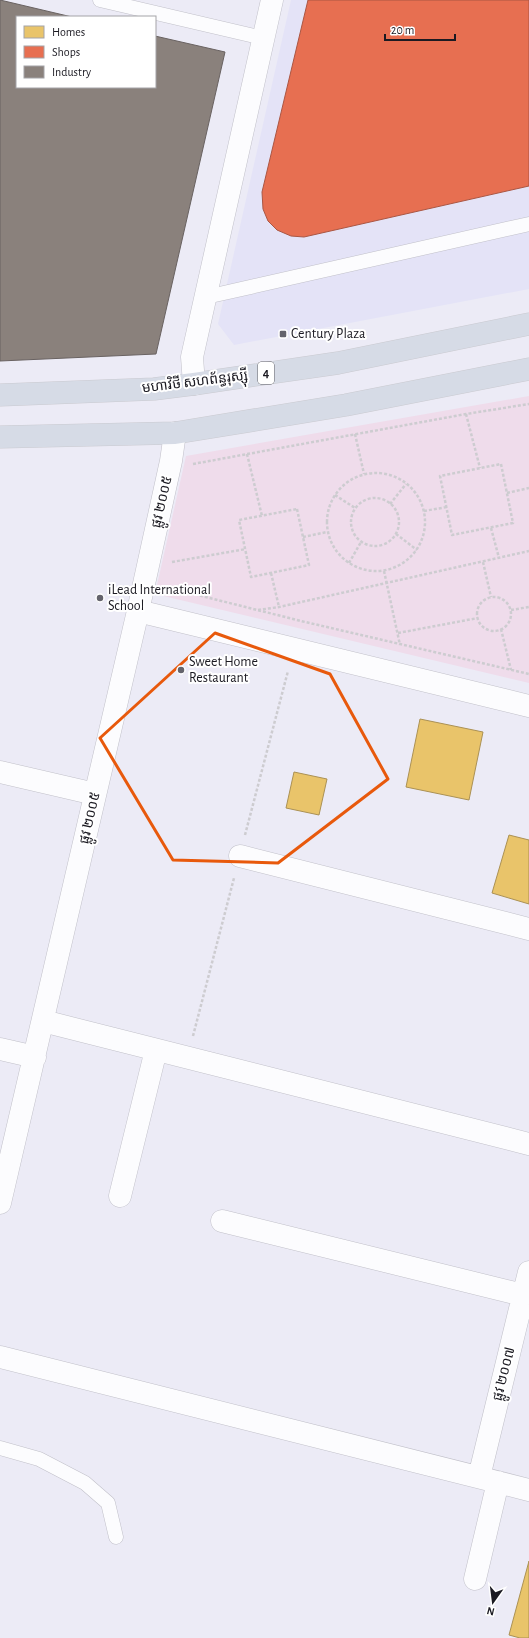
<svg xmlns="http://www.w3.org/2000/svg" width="529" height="1638" font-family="'Alegreya Sans','Noto Sans Khmer',sans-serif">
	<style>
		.built { fill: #e4e3f7 }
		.green { fill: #efdceb }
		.homes { fill: #e9c46a; stroke: #ab9154 }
		.shops { fill: #e76f51; stroke: #aa5643 }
		.industry { fill: #8a817c; stroke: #696261 }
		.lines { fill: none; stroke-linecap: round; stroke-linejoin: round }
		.lane-casing { stroke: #c1c0c9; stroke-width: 15 }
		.street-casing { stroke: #c1c0c9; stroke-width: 23 }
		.highway-casing { stroke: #cacad0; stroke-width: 23 }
		.path { stroke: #cdccd0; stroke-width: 2.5; stroke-dasharray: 3 2; stroke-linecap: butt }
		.lane { stroke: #fcfcfe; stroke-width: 14 }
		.street { stroke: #fcfcfe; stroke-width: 22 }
		.highway { stroke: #d6dbe6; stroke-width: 22 }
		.marked { fill: none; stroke: #e8590c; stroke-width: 3; stroke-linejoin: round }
		.poi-dot { fill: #64636c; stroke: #fff; stroke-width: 1.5 }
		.labels { text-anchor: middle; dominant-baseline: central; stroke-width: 4; stroke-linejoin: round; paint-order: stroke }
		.shield { fill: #fff; stroke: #5f5f64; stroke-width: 1 }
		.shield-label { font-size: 13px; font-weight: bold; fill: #1b1a22 }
		.poi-label { font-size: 14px; fill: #1b1a22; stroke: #fff; text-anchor: start }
		.street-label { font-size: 14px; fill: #1b1a22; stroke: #fff }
	</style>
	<rect width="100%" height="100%" fill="#ecebf6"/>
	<path class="built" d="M 291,0 L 529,0 L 529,289 L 234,345 L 218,324 Z"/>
	<path class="green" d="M 529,396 L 529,683 L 155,594 L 186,456 Z"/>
	<path class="homes" d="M 420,719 L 483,732 L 469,800 L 406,787 Z
		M 294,772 L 327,779 L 319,815 L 286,808 Z
		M 509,835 L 529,840 L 529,904 L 492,893 Z
		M 529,1561 L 529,1638 L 520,1638 L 509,1635 Z"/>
	<path class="shops" d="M 308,0 L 529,0 L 529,186 L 304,237 L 291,236 L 277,230 L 268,221 L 263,209 L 262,192 Z"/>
	<path class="industry" d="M 0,0 L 72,17 L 17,17 L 17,87 L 155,87 L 155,36 L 225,52 L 156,354 L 0,361 Z"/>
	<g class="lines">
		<defs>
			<path id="lane" d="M 100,0 L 263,38
				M 206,297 L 529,224
				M 0,1448 L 39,1459 L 85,1483 L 108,1503 L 116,1537"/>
			<path id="street" d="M 194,384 L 192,357 L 272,0
				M 138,611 L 529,706
				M 0,772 L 95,794
				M 240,856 L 529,929
				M 43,1021 L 529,1144
				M 0,1049 L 35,1057
				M 120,1196 L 156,1050
				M 0,1203 L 138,611 L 171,461 L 175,433
				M 222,1221 L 523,1295
				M 0,1357 L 529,1490
				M 479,1477 L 529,1272
				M 475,1579 L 498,1482"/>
			<path id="highway" d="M 0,395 L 154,389 L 194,384 L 338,363 L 529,324
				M 0,437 L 175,433 L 346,405 L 529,369"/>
		</defs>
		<use href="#lane" class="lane-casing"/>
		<use href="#street" class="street-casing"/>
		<use href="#highway" class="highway-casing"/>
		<path class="path" d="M 466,414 L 480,468
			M 355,434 L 364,474
			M 247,454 L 262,516
			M 193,464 L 466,414 L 529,404
			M 501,464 L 513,523 L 452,535 L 440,476 Z
			M327 522a49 49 0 1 1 98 0a49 49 0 1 1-98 0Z
			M 507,493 L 529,488
			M 335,495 L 355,508
			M351 522a24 24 0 1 1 48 0a24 24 0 1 1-48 0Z
			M 390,504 L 406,484
			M 297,509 L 309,565 L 251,577 L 239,520 Z
			M 424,511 L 447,507
			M 491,528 L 499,558
			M 396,534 L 417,550
			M 303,537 L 327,532
			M 172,562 L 246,549
			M 483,562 L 491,597
			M 349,563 L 361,542
			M 384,571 L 400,645
			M 271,573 L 279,607
			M 166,587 L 301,621 L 529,674
			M477 614a17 17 0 1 1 34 0a17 17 0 1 1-34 0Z
			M 258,610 L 279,607 L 529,551
			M 511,610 L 529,607
			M 501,629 L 511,670
			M 398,633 L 478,618
			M 245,835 L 288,671
			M 193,1036 L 234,878"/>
		<use href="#lane" class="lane"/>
		<use href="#street" class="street"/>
		<use href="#highway" class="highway"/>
	</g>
	<path class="marked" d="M 215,633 L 330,674 L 388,779 L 278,863 L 173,860 L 100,738 Z"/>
	<g class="poi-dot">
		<rect x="279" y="330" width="8" height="8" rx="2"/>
		<circle cx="100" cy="598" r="4"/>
		<circle cx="181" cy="670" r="4"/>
	</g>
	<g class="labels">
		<rect class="shield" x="258" y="362" width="16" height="22" rx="3"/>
		<g class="shield-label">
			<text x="266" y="373">4</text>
		</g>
		<g class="poi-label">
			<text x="291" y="334">Century Plaza</text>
			<text x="108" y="590">iLead International<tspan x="108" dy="16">School</tspan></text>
			<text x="189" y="662">Sweet Home<tspan x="189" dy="16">Restaurant</tspan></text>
		</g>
		<g class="street-label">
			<text transform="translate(195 382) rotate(-7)">មហាវិថី សហព័ន្ធរុស្ស៊ី</text>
			<text transform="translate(162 502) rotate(-77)">ផ្លូវ ២០០៥</text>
			<text transform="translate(90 818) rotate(-77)">ផ្លូវ ២០០៥</text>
			<text transform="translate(504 1374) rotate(-76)">ផ្លូវ ២០០៧</text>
		</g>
	</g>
	<rect x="16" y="16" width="140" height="72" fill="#ffffff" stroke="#a4a3a7"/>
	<rect x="24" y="26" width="20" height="12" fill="#e9c46a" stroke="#a4a3a7"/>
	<text x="52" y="36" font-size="12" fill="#1b1a22">Homes</text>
	<rect x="24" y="46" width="20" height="12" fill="#e76f51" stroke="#a4a3a7"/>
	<text x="52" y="56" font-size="12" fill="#1b1a22">Shops</text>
	<rect x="24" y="66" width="20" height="12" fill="#8a817c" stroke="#a4a3a7"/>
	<text x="52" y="76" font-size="12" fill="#1b1a22">Industry</text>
	<g transform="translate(493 1602) rotate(194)" stroke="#ffffff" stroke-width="3" paint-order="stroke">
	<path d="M0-3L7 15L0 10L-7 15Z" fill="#1b1a22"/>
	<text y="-6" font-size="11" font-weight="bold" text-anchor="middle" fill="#1b1a22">N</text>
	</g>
	<path d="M385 34v6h70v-6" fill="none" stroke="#1b1a22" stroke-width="2"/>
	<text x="391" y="34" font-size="12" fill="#1b1a22" stroke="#ffffff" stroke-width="3" paint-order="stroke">20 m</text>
</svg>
